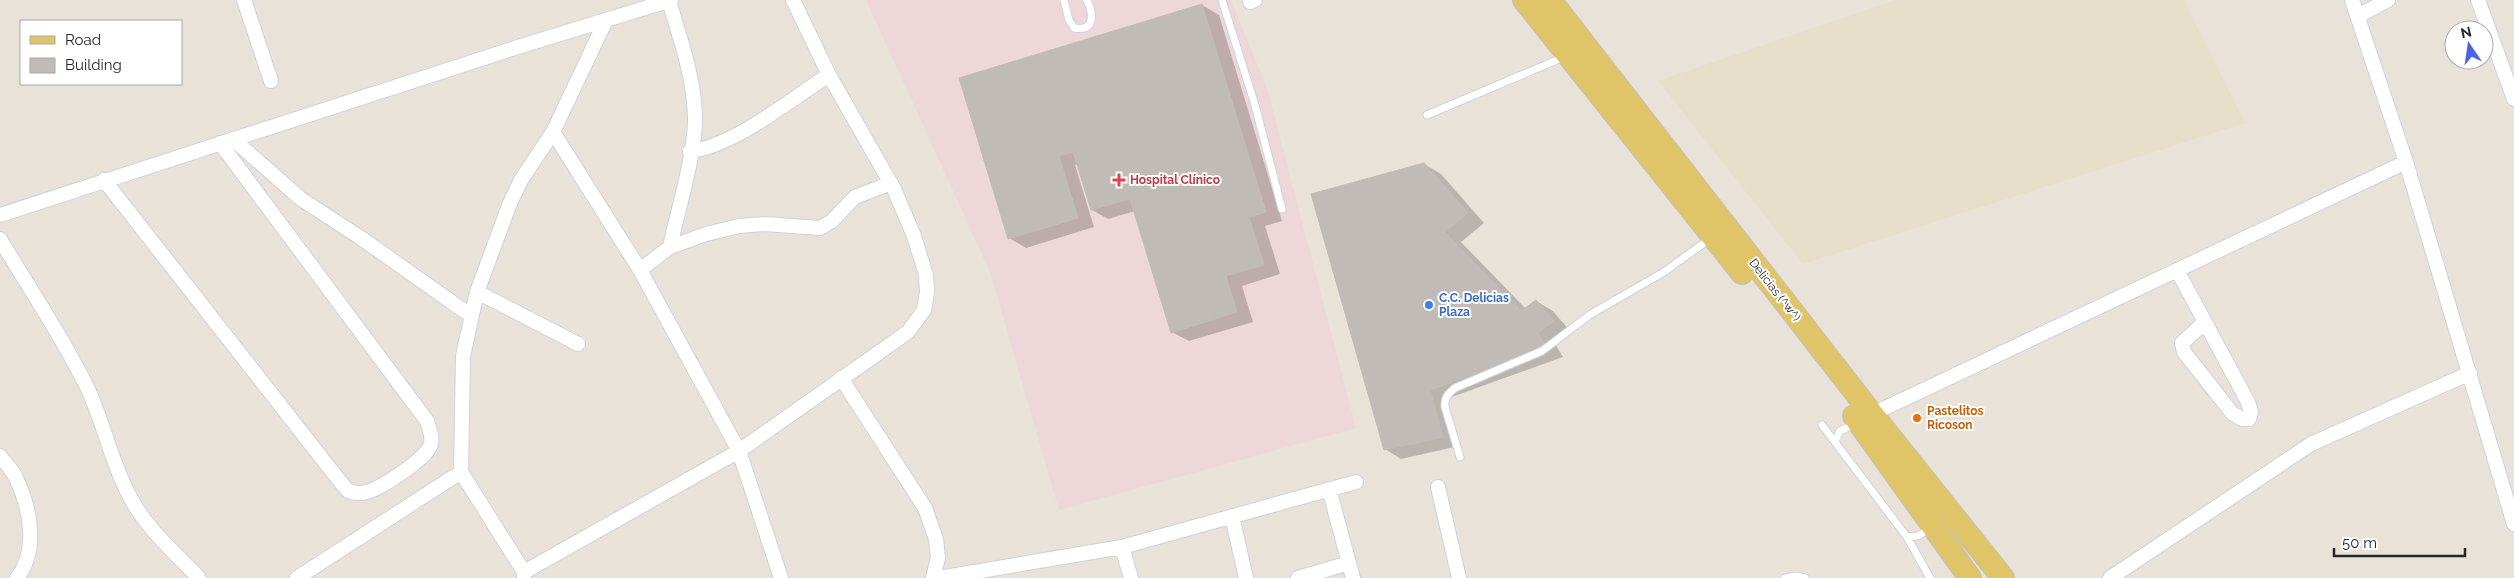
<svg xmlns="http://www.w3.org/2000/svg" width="2514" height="578" font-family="Raleway,sans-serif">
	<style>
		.education { fill: #e8dfca }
		.medical { fill: #eed7d8 }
		.shadow { fill: #0003 }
		.building { fill: #c0bbb6; stroke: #c2bdb4 }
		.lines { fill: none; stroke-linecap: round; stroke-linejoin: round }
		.service-casing { stroke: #cfd2de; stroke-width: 9 }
		.minor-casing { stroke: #cfd2de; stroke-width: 16 }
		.primary-casing { stroke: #c2c2c2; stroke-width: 24 }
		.service { stroke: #fff; stroke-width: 7 }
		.minor { stroke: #fff; stroke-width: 14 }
		.primary { stroke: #dfc567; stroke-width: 22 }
		.health-dot { fill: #e0444e; stroke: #fff; stroke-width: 2 }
		.shop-dot { fill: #3f7fe0; stroke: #fff; stroke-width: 2 }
		.food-dot { fill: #e8710a; stroke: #fff; stroke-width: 2 }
		.labels { text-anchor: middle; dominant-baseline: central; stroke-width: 4; stroke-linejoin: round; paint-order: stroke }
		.health-label { font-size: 12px; font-weight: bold; fill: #be3a42; stroke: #fff; text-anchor: start }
		.street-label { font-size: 12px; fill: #262626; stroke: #fff }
		.shop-label { font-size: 12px; font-weight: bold; fill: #366cbe; stroke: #fff; text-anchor: start }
		.food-label { font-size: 12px; font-weight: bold; fill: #c56008; stroke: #fff; text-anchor: start }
	</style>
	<rect width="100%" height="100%" fill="#e8e2d9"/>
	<path class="education" d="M 1895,0 L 2184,0 L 2245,123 L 1803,264 L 1658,81 Z"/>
	<path class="medical" d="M 866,0 L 1231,0 L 1267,88 L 1356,428 L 1059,510 L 990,272 Z"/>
	<path class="shadow" d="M 1202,5 L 1219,15 L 1282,221 L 1265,226 L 1280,274 L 1242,286 L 1253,322 L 1189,341 L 1172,332 L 1135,211 L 1108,219 L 1092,210 L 1078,164 L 1075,165 L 1094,227 L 1026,248 L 1009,238 L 961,79 Z
		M 1424,164 L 1441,174 L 1484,223 L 1461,242 L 1526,309 L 1536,301 L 1553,311 L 1570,331 L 1554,342 L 1563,357 L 1446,399 L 1459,446 L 1401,459 L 1385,449 Z"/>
	<path class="building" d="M 1202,4 L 1266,212 L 1249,217 L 1264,265 L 1226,276 L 1237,312 L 1171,333 L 1130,199 L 1091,210 L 1073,152 L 1059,156 L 1078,218 L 1008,239 L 959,78 Z
		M 1424,163 L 1468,213 L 1445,232 L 1521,311 L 1536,300 L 1554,321 L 1538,333 L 1547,348 L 1430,390 L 1443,437 L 1384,450 L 1311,194 Z"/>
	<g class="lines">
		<defs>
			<path id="service" d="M 1064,0 L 1069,20 L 1074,28 C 1096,32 1093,13 1087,0
				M 1222,0 L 1255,105 L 1282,209
				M 1427,115 L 1564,57
				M 1822,425 L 1907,537 L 1930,578
				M 1835,442 L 1840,431 L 1857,423
				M 1460,457 L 1445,407 C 1444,397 1448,394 1455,388 L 1542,351 L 1591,314 L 1664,272 L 1711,238
				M 1907,537 L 1918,536 L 1931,528
				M 1785,578 L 1796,576 L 1805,578"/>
			<path id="minor" d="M 244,0 L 271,81
				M 2352,0 L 2406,162 L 2514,524
				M 2478,0 L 2514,99
				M 669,1 C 680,38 694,77 695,116 C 696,152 678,209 670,247
				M 1250,2 L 1255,0
				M 2358,16 L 2388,0
				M 553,132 L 640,270 L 739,451 L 781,578
				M 233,139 L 301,199 L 361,238 L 470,315
				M 690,151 C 733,147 791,99 829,75
				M 104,180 L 342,484 L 348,491 C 354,493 360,494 367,492 C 381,488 428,458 431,444 C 433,436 429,428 427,421 L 220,143
				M 0,215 L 521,46 L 671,0
				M 0,239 C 29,288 62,336 87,387 C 104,423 111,462 130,497 C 146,528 175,553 199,578
				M 640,270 L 670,247 L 706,234 L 739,226 L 765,224 L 820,228 L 832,221 L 855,197 L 891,183
				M 2178,272 L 2248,402 L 2251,412 L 2249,419 L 2242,419 L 2232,413 L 2184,352 L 2182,343 L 2205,322
				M 477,292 L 578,344
				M 841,378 L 925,508 L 936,539 L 938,558 L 933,578
				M 1866,417 L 2406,162
				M 0,456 C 5,463 13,470 16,478 C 30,508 39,550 17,578
				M 461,472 L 524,572 L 524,578
				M 1438,487 L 1459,578
				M 1329,489 L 1353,578
				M 1232,516 L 1246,578
				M 1122,547 L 1131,578
				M 524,572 L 739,451 L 908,332 L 924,310 L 927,292 L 926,275 L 914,236 L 894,189 L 829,75 L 793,0
				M 297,578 L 461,472 L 463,356 L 477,292 L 510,203 L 521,180 L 553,132 L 606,20
				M 939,578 L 1122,547 L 1356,482
				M 1298,578 L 1349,563
				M 2110,578 L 2311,444 L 2470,373"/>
			<path id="primary" d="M 1524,0 L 1742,273
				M 1550,0 L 1872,414 L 2003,578
				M 1854,416 L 1970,578"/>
		</defs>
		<use href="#service" class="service-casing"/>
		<use href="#minor" class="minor-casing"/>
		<use href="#primary" class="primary-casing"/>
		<use href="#service" class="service"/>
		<use href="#minor" class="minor"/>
		<use href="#primary" class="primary"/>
	</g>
	<path class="health-dot" d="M1116.5 172.5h5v5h5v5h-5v5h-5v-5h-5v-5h5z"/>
	<circle class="shop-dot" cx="1429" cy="305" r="5"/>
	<circle class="food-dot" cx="1917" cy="418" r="5"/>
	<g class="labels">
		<g class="health-label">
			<text x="1130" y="180">Hospital Clínico</text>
		</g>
		<g class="street-label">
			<text transform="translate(1775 290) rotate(52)">Delicias (^w^)</text>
		</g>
		<g class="shop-label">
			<text x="1439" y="298">C.C. Delicias<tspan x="1439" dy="14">Plaza</tspan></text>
		</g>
		<g class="food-label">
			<text x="1927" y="411">Pastelitos<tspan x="1927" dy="14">Ricoson</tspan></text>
		</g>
	</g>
	<rect x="20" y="20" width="162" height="65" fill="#ffffff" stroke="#a8a8a8"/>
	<rect x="30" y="36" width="25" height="8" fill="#dfc567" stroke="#a8a8a8"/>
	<text x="65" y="45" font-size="15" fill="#262626">Road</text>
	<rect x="30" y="58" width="25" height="15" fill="#c0bbb6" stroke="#a8a8a8"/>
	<text x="65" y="70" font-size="15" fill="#262626">Building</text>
	<g transform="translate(2469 45) rotate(347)"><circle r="24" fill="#ffffff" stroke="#a8a8a8"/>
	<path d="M0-4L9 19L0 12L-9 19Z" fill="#4a65e4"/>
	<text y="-8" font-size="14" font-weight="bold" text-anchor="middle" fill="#262626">N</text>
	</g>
	<path d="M2334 548v8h131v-8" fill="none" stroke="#262626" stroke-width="2.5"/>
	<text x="2342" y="548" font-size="15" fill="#262626" stroke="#ffffff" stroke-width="4" paint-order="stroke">50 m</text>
</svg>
